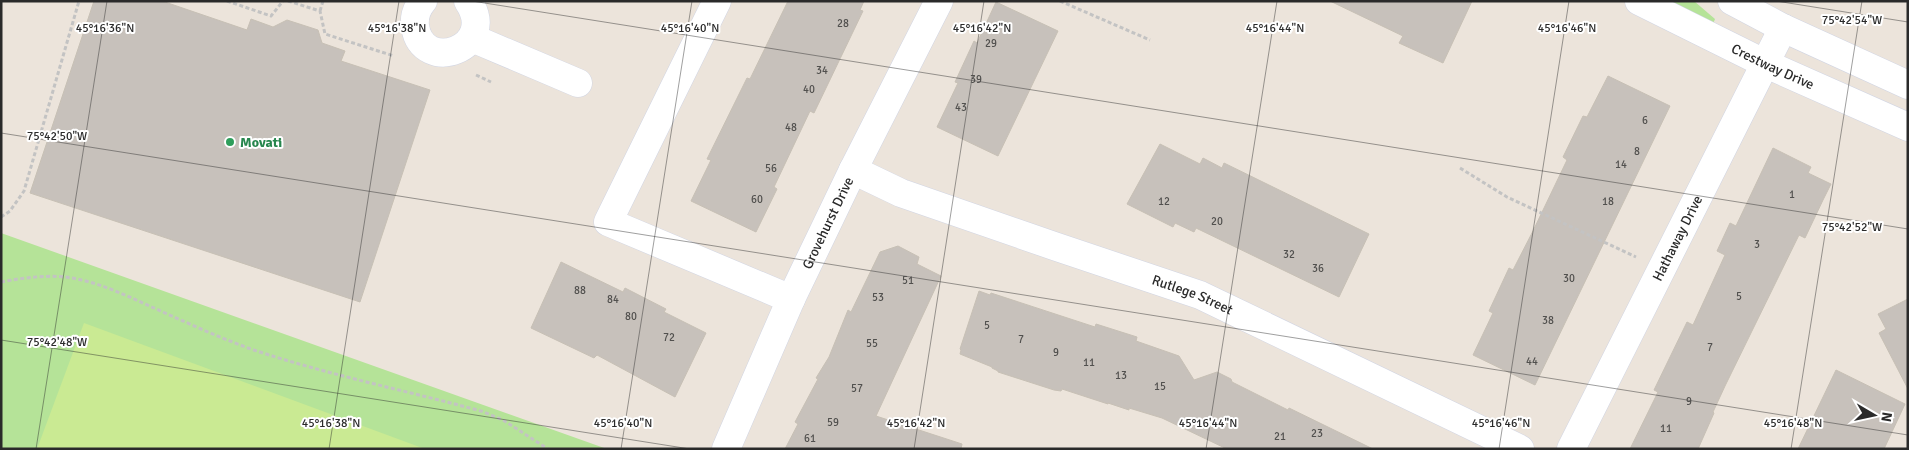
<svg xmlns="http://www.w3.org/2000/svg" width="1909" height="450" font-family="Signika,sans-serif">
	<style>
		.green { fill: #b5e398 }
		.pitch { fill: #caea93 }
		.building { fill: #c7c1bb; stroke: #c7c0b5 }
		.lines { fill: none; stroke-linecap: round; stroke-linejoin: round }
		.minor-casing { stroke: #d1d5e3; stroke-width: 29 }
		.path { stroke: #c3c3c3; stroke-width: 3; stroke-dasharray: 4 2.5; stroke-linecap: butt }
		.minor { stroke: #fff; stroke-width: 28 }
		.ticks { fill: none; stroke: #2a2a2a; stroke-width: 1; stroke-opacity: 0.45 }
		.leisure-dot { fill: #2e9e5b; stroke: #fff; stroke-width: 2 }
		.labels { text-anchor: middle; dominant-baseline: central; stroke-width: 4; stroke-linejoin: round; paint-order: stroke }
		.number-label { font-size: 11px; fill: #51504e }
		.street-label { font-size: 14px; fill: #2a2a2a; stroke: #fff }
		.leisure-label { font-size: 14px; font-weight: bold; fill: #27864d; stroke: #fff; text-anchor: start }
		.ticks-label { font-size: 12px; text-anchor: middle; fill: #2a2a2a; stroke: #fff; stroke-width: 4; stroke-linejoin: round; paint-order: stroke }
	</style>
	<rect width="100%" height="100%" fill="#ece4db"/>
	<path class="green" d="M 1665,1 L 1694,1 L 1715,19 L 1713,24 Z
		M 1,233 L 607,449 L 1,449 Z"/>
	<path class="pitch" d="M 84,323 L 425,449 L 37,449 Z"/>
	<path class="building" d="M 94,1 L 162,1 L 247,30 L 251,19 L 273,27 L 287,20 L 318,30 L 322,43 L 345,51 L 341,61 L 430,90 L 360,302 L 30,193 Z
		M 788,1 L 864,1 L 860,10 L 863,11 L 814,113 L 810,111 L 774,187 L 777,189 L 756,232 L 691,201 L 711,160 L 707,159 L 747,78 L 750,79 Z
		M 1330,1 L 1472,1 L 1443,63 L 1399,43 L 1403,36 Z
		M 996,2 L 1058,31 L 998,156 L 937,127 L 958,83 L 955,82 L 974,41 L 977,43 Z
		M 1608,76 L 1670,106 L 1535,385 L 1473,355 L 1493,313 L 1489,311 L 1509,268 L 1513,270 L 1533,231 L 1567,160 L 1563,157 L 1583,116 L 1587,117 Z
		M 1160,144 L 1200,164 L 1203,158 L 1222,168 L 1224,163 L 1369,234 L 1339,297 L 1196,228 L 1194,232 L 1175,223 L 1173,227 L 1127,204 Z
		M 1773,148 L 1811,167 L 1808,173 L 1831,184 L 1823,200 L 1805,238 L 1799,235 L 1725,386 L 1713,412 L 1714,413 L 1698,449 L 1630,449 L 1658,392 L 1654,390 L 1687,322 L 1693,325 L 1725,255 L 1717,251 L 1730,223 L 1736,226 Z
		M 898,246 L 919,257 L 917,264 L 941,276 L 876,416 L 962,444 L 961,449 L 785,449 L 798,424 L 795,422 L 818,379 L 816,378 L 829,357 L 848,310 L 851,312 L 880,252 Z
		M 561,262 L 623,292 L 625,288 L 666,309 L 664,312 L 706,333 L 675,397 L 597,355 L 594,358 L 531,328 Z
		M 979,291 L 990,295 L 991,293 L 1095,327 L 1096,324 L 1137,337 L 1136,341 L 1179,356 L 1194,380 L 1217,372 L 1231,379 L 1232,382 L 1288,410 L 1289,408 L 1373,449 L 1227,449 L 1162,418 L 1129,408 L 1129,410 L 1108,403 L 1108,404 L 1062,389 L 1061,391 L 1054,390 L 998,372 L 998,371 L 992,368 L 992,367 L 960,354 L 961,350 L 960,349 Z
		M 1908,299 L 1908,389 L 1879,333 L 1886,329 L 1878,314 Z
		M 1836,370 L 1905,404 L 1884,449 L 1798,449 Z"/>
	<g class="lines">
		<defs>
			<g id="minor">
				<path d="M 423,1 C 417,8 414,17 415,26 C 422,76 500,48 468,1"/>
				<path d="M 717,1 L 608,222 L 791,299"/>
				<path id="s1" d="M 1639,1 L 1766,64 L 1908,127"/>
				<path d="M 1732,1 L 1783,28 L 1908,85"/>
				<path d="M 472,38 L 578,83"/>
				<path id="s2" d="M 853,170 L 901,193 L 1054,246 L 1200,295 L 1520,449"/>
				<path id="s3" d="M 726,449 L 791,299 L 853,170 L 939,1"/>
				<path id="s4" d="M 1571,449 L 1783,28"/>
			</g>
		</defs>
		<use href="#minor" class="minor-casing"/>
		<path class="path" d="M 227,1 L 271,16 L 283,1
			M 288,1 L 320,11 L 325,34 L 394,56
			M 1060,1 L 1150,40
			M 320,11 L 323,1
			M 476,75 L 491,82
			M 1460,168 L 1507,197 L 1636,257
			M 1,217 L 10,211 L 24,191 L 79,1
			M 1,282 C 22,278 43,275 65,277 C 97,281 125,295 154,308 C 185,322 216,336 248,348 C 324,374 404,390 481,411 L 503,420 L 548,449"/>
		<use href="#minor" class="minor"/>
	</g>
	<path class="ticks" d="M 472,1 L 1908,229M 1776,1 L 1908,22M 1,133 L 1908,435M 1,340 L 690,449M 36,449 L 107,1M 329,449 L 399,1M 621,449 L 692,1M 914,449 L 984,1M 1206,449 L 1277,1M 1499,449 L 1569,1M 1791,449 L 1862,1"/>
	<circle class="leisure-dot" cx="230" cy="142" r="5"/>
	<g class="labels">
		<g class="number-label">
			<text x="843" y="23">28</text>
			<text x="991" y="43">29</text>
			<text x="822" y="70">34</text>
			<text x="976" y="79">39</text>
			<text x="809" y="89">40</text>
			<text x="961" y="107">43</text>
			<text x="1645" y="120">6</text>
			<text x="791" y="127">48</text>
			<text x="1637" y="151">8</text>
			<text x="1621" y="164">14</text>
			<text x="771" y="168">56</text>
			<text x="1792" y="194">1</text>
			<text x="757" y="199">60</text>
			<text x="1164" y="201">12</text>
			<text x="1608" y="201">18</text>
			<text x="1217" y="221">20</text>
			<text x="1757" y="244">3</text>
			<text x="1289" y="254">32</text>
			<text x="1318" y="268">36</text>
			<text x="1569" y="278">30</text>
			<text x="908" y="280">51</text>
			<text x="580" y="290">88</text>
			<text x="1739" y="296">5</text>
			<text x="878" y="297">53</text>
			<text x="613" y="299">84</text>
			<text x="631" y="316">80</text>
			<text x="1548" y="320">38</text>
			<text x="987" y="325">5</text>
			<text x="669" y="337">72</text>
			<text x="1021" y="339">7</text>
			<text x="872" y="343">55</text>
			<text x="1710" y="347">7</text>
			<text x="1056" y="352">9</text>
			<text x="1532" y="361">44</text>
			<text x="1089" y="362">11</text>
			<text x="1121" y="375">13</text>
			<text x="1160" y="386">15</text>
			<text x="857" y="388">57</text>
			<text x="1689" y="401">9</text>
			<text x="833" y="422">59</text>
			<text x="1666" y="428">11</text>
			<text x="1317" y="433">23</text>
			<text x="1280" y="436">21</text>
			<text x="810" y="438">61</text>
		</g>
		<g class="street-label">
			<text stroke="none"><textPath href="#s1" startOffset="149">Crestway Drive</textPath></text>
			<text stroke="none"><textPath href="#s3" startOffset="248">Grovehurst Drive</textPath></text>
			<text stroke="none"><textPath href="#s4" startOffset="236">Hathaway Drive</textPath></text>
			<text stroke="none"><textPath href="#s2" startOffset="362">Rutlege Street</textPath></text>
		</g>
		<g class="leisure-label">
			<text x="240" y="142">Movati</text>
		</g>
	</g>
	<g class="ticks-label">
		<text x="1852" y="24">75°42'54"W</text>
		<text x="105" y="32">45°16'36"N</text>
		<text x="397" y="32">45°16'38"N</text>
		<text x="690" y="32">45°16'40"N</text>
		<text x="982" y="32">45°16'42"N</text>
		<text x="1275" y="32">45°16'44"N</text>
		<text x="1567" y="32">45°16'46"N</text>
		<text x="57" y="140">75°42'50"W</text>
		<text x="1852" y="231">75°42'52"W</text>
		<text x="57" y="346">75°42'48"W</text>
		<text x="331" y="427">45°16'38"N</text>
		<text x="623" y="427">45°16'40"N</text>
		<text x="916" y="427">45°16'42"N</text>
		<text x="1208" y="427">45°16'44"N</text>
		<text x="1501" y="427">45°16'46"N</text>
		<text x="1793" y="427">45°16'48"N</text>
	</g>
	<rect width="1909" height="450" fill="none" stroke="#2a2a2a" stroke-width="5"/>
	<g transform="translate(1874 415) rotate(99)" stroke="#ffffff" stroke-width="4" paint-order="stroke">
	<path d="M0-4L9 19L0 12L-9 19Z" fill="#2a2a2a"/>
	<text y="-8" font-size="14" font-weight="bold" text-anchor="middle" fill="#2a2a2a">N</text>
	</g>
</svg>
